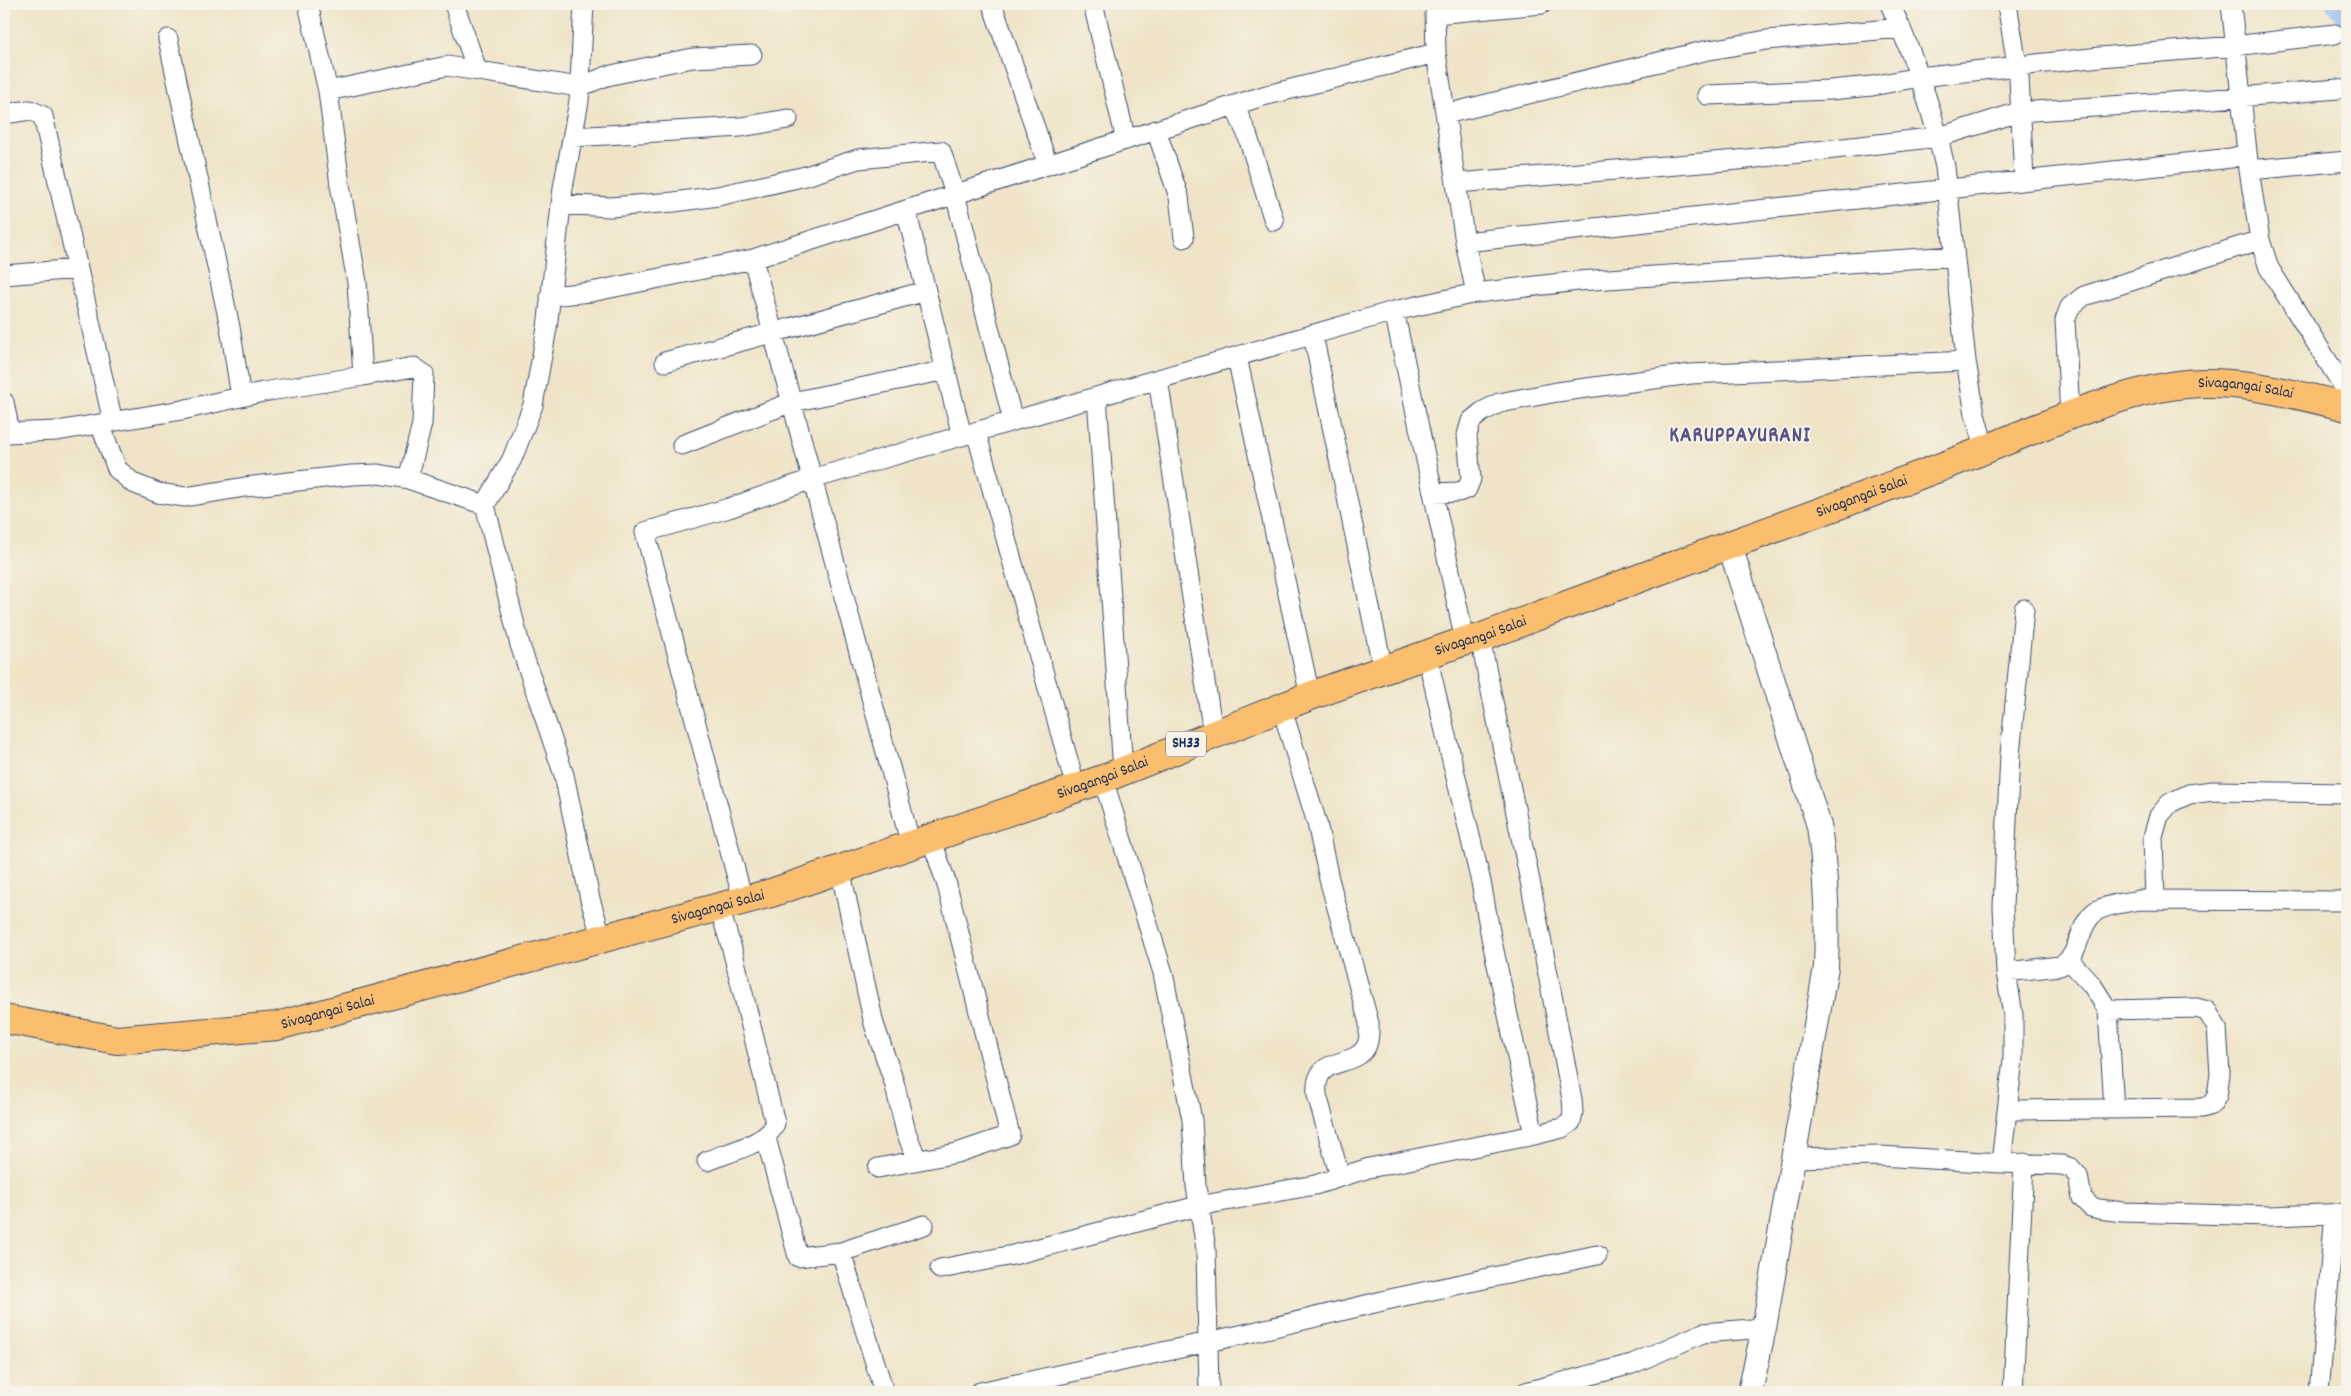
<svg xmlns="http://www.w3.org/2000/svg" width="2351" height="1396" font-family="Dekko,sans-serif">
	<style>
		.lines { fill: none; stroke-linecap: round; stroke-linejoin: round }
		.canal { stroke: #7caee8; stroke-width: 20 }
		.minor-casing { stroke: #3b4a6e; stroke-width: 21 }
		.tertiary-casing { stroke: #3b4a6e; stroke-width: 26 }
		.primary-casing { stroke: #3b4a6e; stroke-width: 30 }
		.minor { stroke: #fff; stroke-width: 19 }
		.tertiary { stroke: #fff; stroke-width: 24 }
		.primary { stroke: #fbbe6e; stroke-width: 28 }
		.labels { text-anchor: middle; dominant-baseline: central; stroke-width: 4; stroke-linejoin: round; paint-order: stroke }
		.shield { fill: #f7f3e8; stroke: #5d6a87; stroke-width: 1 }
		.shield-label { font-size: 15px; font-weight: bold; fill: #1b2f5e }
		.street-label { font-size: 16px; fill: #1b2f5e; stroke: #f7f3e8 }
		.district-label { font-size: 21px; font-weight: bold; letter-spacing: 1px; fill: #595384; stroke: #f7f3e8 }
	</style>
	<rect width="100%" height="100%" fill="#f7f3e8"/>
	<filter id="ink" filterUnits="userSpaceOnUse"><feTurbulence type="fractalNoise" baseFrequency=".02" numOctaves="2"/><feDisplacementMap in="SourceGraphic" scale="10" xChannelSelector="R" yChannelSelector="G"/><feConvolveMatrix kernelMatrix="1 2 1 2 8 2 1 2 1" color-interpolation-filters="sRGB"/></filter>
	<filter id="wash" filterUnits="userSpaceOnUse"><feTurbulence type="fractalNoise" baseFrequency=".0096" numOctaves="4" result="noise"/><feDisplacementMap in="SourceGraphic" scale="20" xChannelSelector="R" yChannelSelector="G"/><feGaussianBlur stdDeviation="1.12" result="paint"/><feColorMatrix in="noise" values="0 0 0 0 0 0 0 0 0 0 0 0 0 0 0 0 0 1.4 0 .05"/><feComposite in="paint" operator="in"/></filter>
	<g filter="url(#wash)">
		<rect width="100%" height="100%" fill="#efe4c7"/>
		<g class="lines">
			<path class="canal" d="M 2336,4 L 2347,18"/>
		</g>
	</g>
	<g filter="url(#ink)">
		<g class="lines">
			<defs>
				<path id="minor" d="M 454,4 L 477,70
					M 584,4 L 579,101 L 563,188 L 547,328 L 533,405 L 512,459 L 485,505 L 520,645 L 564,775 L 590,899 L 602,939
					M 992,4 L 1048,165
					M 1093,4 L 1126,140
					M 1890,4 C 1914,56 1933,111 1945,167 L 1966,361 L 1975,414 L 1985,451
					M 2007,4 L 2019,77 L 2024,180
					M 2231,4 L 2249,170 L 2260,240 L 2269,268 L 2347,392
					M 168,39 L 230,327 L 241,397
					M 1436,53 L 1465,242 L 1476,293
					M 328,91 L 447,66 L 579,87 L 607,76 L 667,63 L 693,58 L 752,55
					M 1707,95 L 1830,90 L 1872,86 L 1919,77 L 2100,57 L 2234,46 L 2335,34
					M 1234,105 L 1247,134 L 1274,221
					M 4,114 L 30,110 L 43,116 L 113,422
					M 1446,114 L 1704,51 L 1767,40 L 1901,28
					M 1156,130 L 1179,197 L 1184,238
					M 572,137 L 741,127 L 788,119
					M 2249,170 L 2347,161
					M 1457,183 L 1738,160 L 1939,137 L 2019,112 L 2201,100 L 2338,89
					M 561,204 L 610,207 L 674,202 L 718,196 L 806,176 L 858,159 L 941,151 L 955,194 L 1013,421
					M 906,210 L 962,436
					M 1465,242 L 2231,158 L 2247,154
					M 4,275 L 78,269
					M 550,296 L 591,292 L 753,259
					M 1394,311 L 1465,641
					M 1313,335 L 1383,670
					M 1237,357 L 1310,696
					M 665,362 L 926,291
					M 363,376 L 414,367 L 424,374 L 422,424 L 408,479
					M 1158,379 L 1213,733
					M 1097,397 L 1123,770
					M 4,402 L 10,433
					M 2070,416 L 2065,320 L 2070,307 L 2084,296 L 2260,240
					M 100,424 L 117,469 L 133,483 L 158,493 L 185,497 L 245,487 L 351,475 L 378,474 L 408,479 L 485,505
					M 976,432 L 1076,788
					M 4,433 L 57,431 L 182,410 L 263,392 L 363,376 L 357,282 L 340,185 L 328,91 L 308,4
					M 682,445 L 792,402 L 946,370
					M 1434,493 L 1458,492 L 1467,489 L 1471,479 L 1467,435 L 1471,421 L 1482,412 L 1499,403 L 1557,392 L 1691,374 L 1966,361
					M 1427,656 L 1481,882 L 1491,937 L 1534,1135
					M 1282,709 L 1317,823 L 1329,879 L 1369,1023 C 1369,1030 1370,1040 1366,1047 C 1353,1070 1313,1053 1317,1095 L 1340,1177
					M 1103,779 L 1163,973 L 1192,1120 L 1196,1186 L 1206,1249 L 1209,1392
					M 911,845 L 753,259 L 1263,96 L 1436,53 L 1435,14 L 1542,4
					M 840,869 L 874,1024 L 894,1082 L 906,1132 L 917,1160
					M 743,900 L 645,532 L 729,508 L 812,479 L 1394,311 L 1476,293 L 1578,281 L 1954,256
					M 2155,900 L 2153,837 L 2159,816 L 2170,803 L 2189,794 L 2213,791 L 2347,793
					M 2069,960 L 2092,985 L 2108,1010 L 2114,1109
					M 2006,972 L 2060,966 C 2081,957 2077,925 2096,911 C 2108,904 2125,903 2139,900 L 2347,901
					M 2007,1110 L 2202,1108 L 2211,1105 L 2217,1096 L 2220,1074 L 2217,1028 L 2207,1011 L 2196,1008 L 2108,1010
					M 766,1138 L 798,1257 L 841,1252 L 884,1392
					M 1793,1158 L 1879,1156 L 2001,1163 L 2062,1165 L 2071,1168 L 2078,1176 L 2082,1198 L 2091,1207 L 2099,1209 L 2123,1212 L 2271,1216 L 2347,1213
					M 707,1161 C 726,1153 770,1143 775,1123 L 732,949 L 719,907
					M 2001,1163 L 2013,1059 L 2013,1015 L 2006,972 L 2003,907 L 2010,755 L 2024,609
					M 878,1168 L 957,1153 L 1010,1135 L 947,885 L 931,838
					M 841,1252 L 924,1225
					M 940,1269 L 1013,1255 L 1198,1206 L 1315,1185 L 1369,1168 L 1534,1135 L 1562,1128 L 1571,1122 L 1573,1112 L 1572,1099 L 1530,881 L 1480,638
					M 980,1392 L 1249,1333 L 1395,1298 L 1597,1255
					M 1526,1392 L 1632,1364 L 1703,1333 L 1764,1328
					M 2013,1392 L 2024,1163
					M 2319,1392 L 2335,1213"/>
				<path id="tertiary" d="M 1730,546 L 1819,826 C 1826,874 1828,919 1826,967 L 1764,1328 L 1750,1392"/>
				<g id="primary">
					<path id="s1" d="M 4,1019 L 117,1040 L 277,1026 L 771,893 L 1103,779 L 1310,696 L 1465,641 L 1480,638 C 1630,580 1782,527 1933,470 C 2007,443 2093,399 2171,386 C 2230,376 2290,393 2347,407"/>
				</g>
			</defs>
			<use href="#minor" class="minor-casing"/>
			<use href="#tertiary" class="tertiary-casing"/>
			<use href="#primary" class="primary-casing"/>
			<use href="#minor" class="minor"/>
			<use href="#tertiary" class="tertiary"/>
			<use href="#primary" class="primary"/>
		</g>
	</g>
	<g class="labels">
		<rect class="shield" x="1166" y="731.5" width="40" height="25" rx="4"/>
		<g class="shield-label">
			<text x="1186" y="744">SH33</text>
		</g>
		<g class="street-label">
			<text stroke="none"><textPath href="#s1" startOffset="2352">Sivagangai Salai</textPath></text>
			<text stroke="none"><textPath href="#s1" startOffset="1948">Sivagangai Salai</textPath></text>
			<text stroke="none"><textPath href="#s1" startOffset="1542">Sivagangai Salai</textPath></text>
			<text stroke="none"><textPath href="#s1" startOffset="1138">Sivagangai Salai</textPath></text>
			<text stroke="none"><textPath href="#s1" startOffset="732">Sivagangai Salai</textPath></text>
			<text stroke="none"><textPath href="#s1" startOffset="328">Sivagangai Salai</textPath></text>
		</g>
		<g class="district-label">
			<text x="1740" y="437">KARUPPAYURANI</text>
		</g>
	</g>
	<rect width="2351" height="1396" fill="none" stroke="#f7f3e8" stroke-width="20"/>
</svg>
